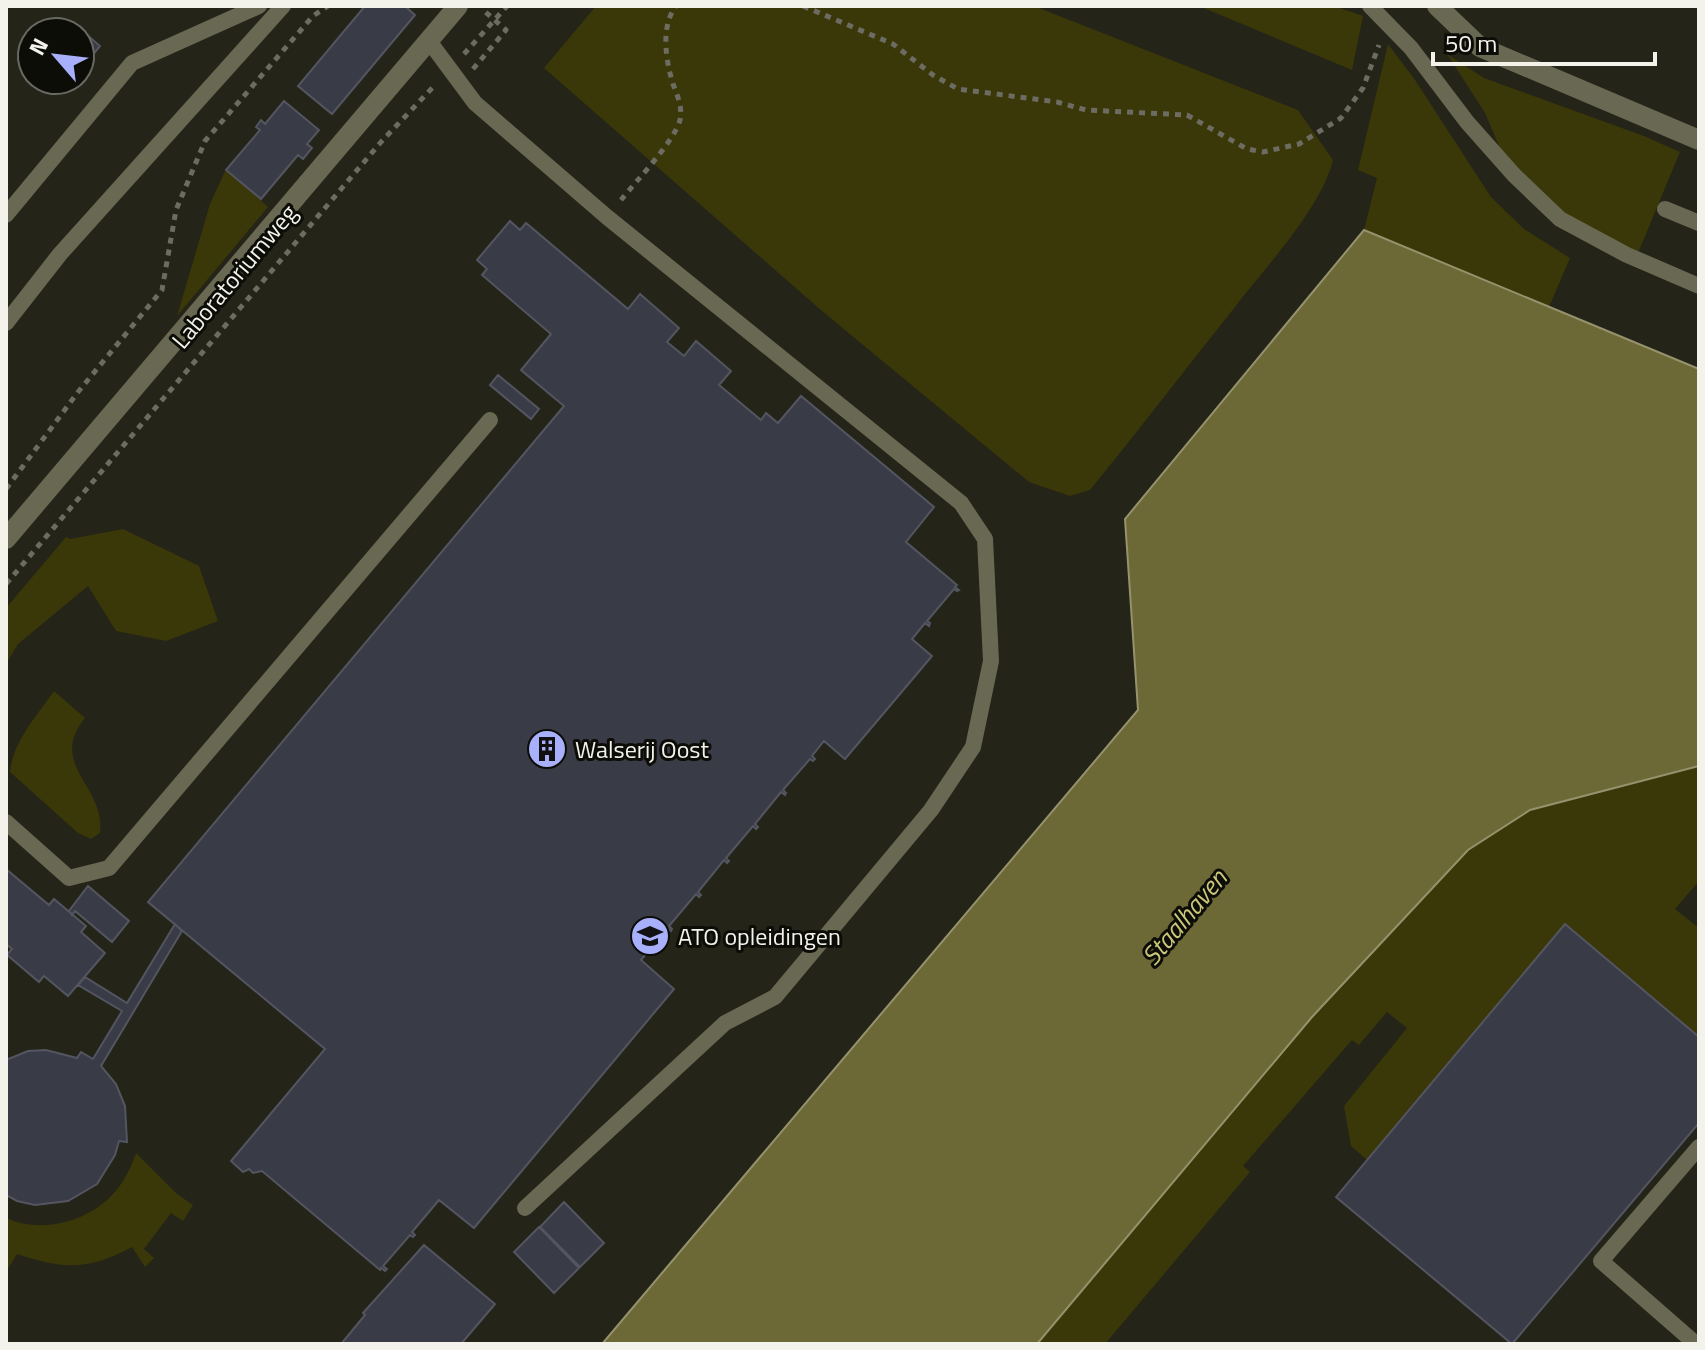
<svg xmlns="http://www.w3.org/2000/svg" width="1705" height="1350" font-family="'Titillium Web',sans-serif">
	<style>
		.green { fill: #3a3708 }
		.water { fill: #6d6937; stroke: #95926d; stroke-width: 2 }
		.building { fill: #393b46; stroke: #535561; stroke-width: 2 }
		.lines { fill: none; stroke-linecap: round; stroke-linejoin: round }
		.path { stroke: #6d6c62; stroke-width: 5; stroke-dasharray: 6 6; stroke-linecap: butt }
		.lane { stroke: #696853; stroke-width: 16 }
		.street { stroke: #696853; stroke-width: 20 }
		.labels { text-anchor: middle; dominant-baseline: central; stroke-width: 6; stroke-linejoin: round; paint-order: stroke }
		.street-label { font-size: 24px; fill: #f3f2eb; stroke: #0d0d08 }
		.poi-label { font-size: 24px; fill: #f3f2eb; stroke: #0d0d08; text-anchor: start }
		.water-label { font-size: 26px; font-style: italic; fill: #cdc879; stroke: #0d0d08 }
	</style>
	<rect width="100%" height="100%" fill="#242418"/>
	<path class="green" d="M 596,6 L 1034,6 L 1298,110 L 1333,160 C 1322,207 1265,268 1235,307 C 1186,368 1139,430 1090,490 L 1070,496 L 1029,482 L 822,311 L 544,68 Z
		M 1199,6 L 1334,6 L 1363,16 L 1352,70 Z
		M 1388,44 L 1415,80 L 1491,197 L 1524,229 L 1570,258 L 1549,307 L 1364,230 L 1377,178 L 1358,170 Z
		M 1447,54 L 1484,78 L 1644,136 L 1680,152 L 1638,253 L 1590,232 L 1535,196 L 1502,153 L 1485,113 Z
		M 226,169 L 268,207 L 177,316 L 210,204 Z
		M 123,529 L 199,566 L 218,621 L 166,641 L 116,631 L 88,586 L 18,644 L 6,664 L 6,608 L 66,537 L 70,539 Z
		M 54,691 L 85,718 C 47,765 106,786 100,833 L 91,839 L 78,833 L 10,772 C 13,741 37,716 54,691 Z
		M 1699,766 L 1699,881 L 1675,909 L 1699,928 L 1699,1037 L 1565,925 L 1367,1160 L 1351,1146 L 1344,1106 L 1407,1028 L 1387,1012 L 1359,1045 L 1352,1040 L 1243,1166 L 1250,1172 L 1105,1344 L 1037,1344 L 1312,1017 L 1468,850 L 1530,810 Z
		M 136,1153 L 177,1194 L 193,1205 L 183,1221 L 171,1213 L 144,1249 L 154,1258 L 145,1267 L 132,1247 C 88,1271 62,1269 17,1254 L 6,1272 L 6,1218 C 48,1237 104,1217 126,1176 C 130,1169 133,1161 136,1153 Z"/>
	<path class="water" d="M 1364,230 L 1699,369 L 1699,766 L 1530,810 L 1468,850 L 1312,1017 L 1037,1344 L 602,1344 L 1138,710 L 1125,519 Z"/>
	<path class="building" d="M 365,6 L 405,6 L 415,15 L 332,114 L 298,86 Z
		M 86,34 L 100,46 L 80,70 L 80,41 Z
		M 284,101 L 319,130 L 307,144 L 312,148 L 303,159 L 298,155 L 261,199 L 226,170 L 260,130 L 256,127 L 261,120 L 265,124 Z
		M 510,221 L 520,230 L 526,223 L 628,309 L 640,294 L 679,328 L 667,342 L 684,356 L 696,341 L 731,371 L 719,385 L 761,420 L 766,413 L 778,423 L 801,396 L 934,507 L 906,542 L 957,585 L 955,587 L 959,590 L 957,591 L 954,589 L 927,621 L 930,623 L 929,626 L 925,623 L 912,639 L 932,656 L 845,759 L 824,741 L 812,756 L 815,759 L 813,761 L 810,759 L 783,790 L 786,793 L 785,795 L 781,792 L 755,824 L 758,827 L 756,829 L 753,826 L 726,858 L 729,861 L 727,863 L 724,860 L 698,892 L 701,895 L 699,897 L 696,894 L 669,926 L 672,929 L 671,931 L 667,928 L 641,960 L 674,989 L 474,1228 L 439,1200 L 412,1232 L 415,1235 L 413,1237 L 410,1235 L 383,1266 L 387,1269 L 385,1271 L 381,1268 L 380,1270 L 262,1171 L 253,1173 L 249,1169 L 243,1172 L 231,1161 L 325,1049 L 148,902 L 564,406 L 521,370 L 551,334 L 482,275 L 487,269 L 477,260 Z
		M 498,375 L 539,409 L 531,419 L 490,385 Z
		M 6,869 L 49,905 L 54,899 L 86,926 L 81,932 L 105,953 L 68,996 L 44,976 L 39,982 L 7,955 L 12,949 L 6,944 Z
		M 88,886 L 129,921 L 112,942 L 75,911 L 72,915 L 69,911 Z
		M 175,924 L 182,931 L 101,1066 L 116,1084 L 125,1106 L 127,1142 L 119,1141 L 115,1155 L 97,1184 L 68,1201 L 35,1205 L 17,1201 L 6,1195 L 6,1060 L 28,1051 L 46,1050 L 77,1058 L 81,1052 L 93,1059 L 122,1011 L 78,985 L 85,977 L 127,1003 Z
		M 1565,924 L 1699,1037 L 1699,1123 L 1512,1344 L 1336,1197 Z
		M 564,1202 L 604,1243 L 580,1267 L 540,1227 Z
		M 539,1227 L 579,1268 L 554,1293 L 514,1252 Z
		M 424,1245 L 495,1304 L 461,1344 L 341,1344 L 365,1315 L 363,1313 Z"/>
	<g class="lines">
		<path class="path" d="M 803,6 L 893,44 L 933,75 L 958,89 L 1057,102 L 1086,110 L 1187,115 L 1247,149 L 1263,152 L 1299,144 L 1341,118 L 1363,88 L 1379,45
			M 464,54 L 507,6
			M 473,69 L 506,30 L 482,9
			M 621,200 C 636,181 674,142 680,120 C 683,109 677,94 673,84 C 666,61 660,27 676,6
			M 6,489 L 78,392 L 162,290 L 176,210 L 205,141 L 313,16 L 328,6
			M 6,584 L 381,142 L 435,85"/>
		<path class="lane" d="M 1370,6 L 1411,48 L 1467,122 L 1514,175 L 1560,219 L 1627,255 L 1699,286
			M 429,41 L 475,103 L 607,217 L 961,503 L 985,539 L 991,661 L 973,747 L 931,810 L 775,997 L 725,1023 L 525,1208
			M 1665,209 L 1699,223
			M 6,215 L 132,63 L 259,6
			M 6,323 L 60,254 L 283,6
			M 6,822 L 69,878 L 109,868 L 490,420
			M 1696,1344 L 1601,1261 L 1699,1147"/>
		<path class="street" d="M 1437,6 L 1480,47 L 1699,140
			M 6,539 L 458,6"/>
	</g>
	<defs>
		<symbol id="building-disc" viewBox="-11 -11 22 22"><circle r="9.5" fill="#a8b0fc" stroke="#0d0d08"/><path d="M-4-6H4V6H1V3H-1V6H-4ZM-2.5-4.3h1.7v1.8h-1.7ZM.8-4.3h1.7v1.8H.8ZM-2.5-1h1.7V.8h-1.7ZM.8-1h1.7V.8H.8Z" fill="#111"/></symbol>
		<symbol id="university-disc" viewBox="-11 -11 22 22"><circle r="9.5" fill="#a8b0fc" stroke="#0d0d08"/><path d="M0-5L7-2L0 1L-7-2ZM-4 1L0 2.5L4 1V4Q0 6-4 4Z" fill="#111"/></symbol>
	</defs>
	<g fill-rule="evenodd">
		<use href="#building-disc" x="525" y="727" width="44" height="44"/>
		<use href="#university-disc" x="628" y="914" width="44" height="44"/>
	</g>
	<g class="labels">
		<g class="street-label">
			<text transform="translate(234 276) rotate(-50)">Laboratoriumweg</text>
		</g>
		<g class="poi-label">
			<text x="575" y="749">Walserij Oost</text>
			<text x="678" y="936">ATO opleidingen</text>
		</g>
		<g class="water-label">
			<text transform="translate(1184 917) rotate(-50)">Staalhaven</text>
		</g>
	</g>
	<rect width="1705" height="1350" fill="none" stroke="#f3f2eb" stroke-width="16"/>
	<g transform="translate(56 56) rotate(298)"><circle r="38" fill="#0d0d08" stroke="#696963" stroke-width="2"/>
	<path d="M0-6L14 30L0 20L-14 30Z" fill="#a8b0fc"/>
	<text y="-12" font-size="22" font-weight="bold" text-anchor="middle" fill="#f3f2eb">N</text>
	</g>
	<path d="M1433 52v12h222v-12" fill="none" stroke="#f3f2eb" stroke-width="4"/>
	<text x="1445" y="52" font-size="24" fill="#f3f2eb" stroke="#0d0d08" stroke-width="6" paint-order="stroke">50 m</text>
</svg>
